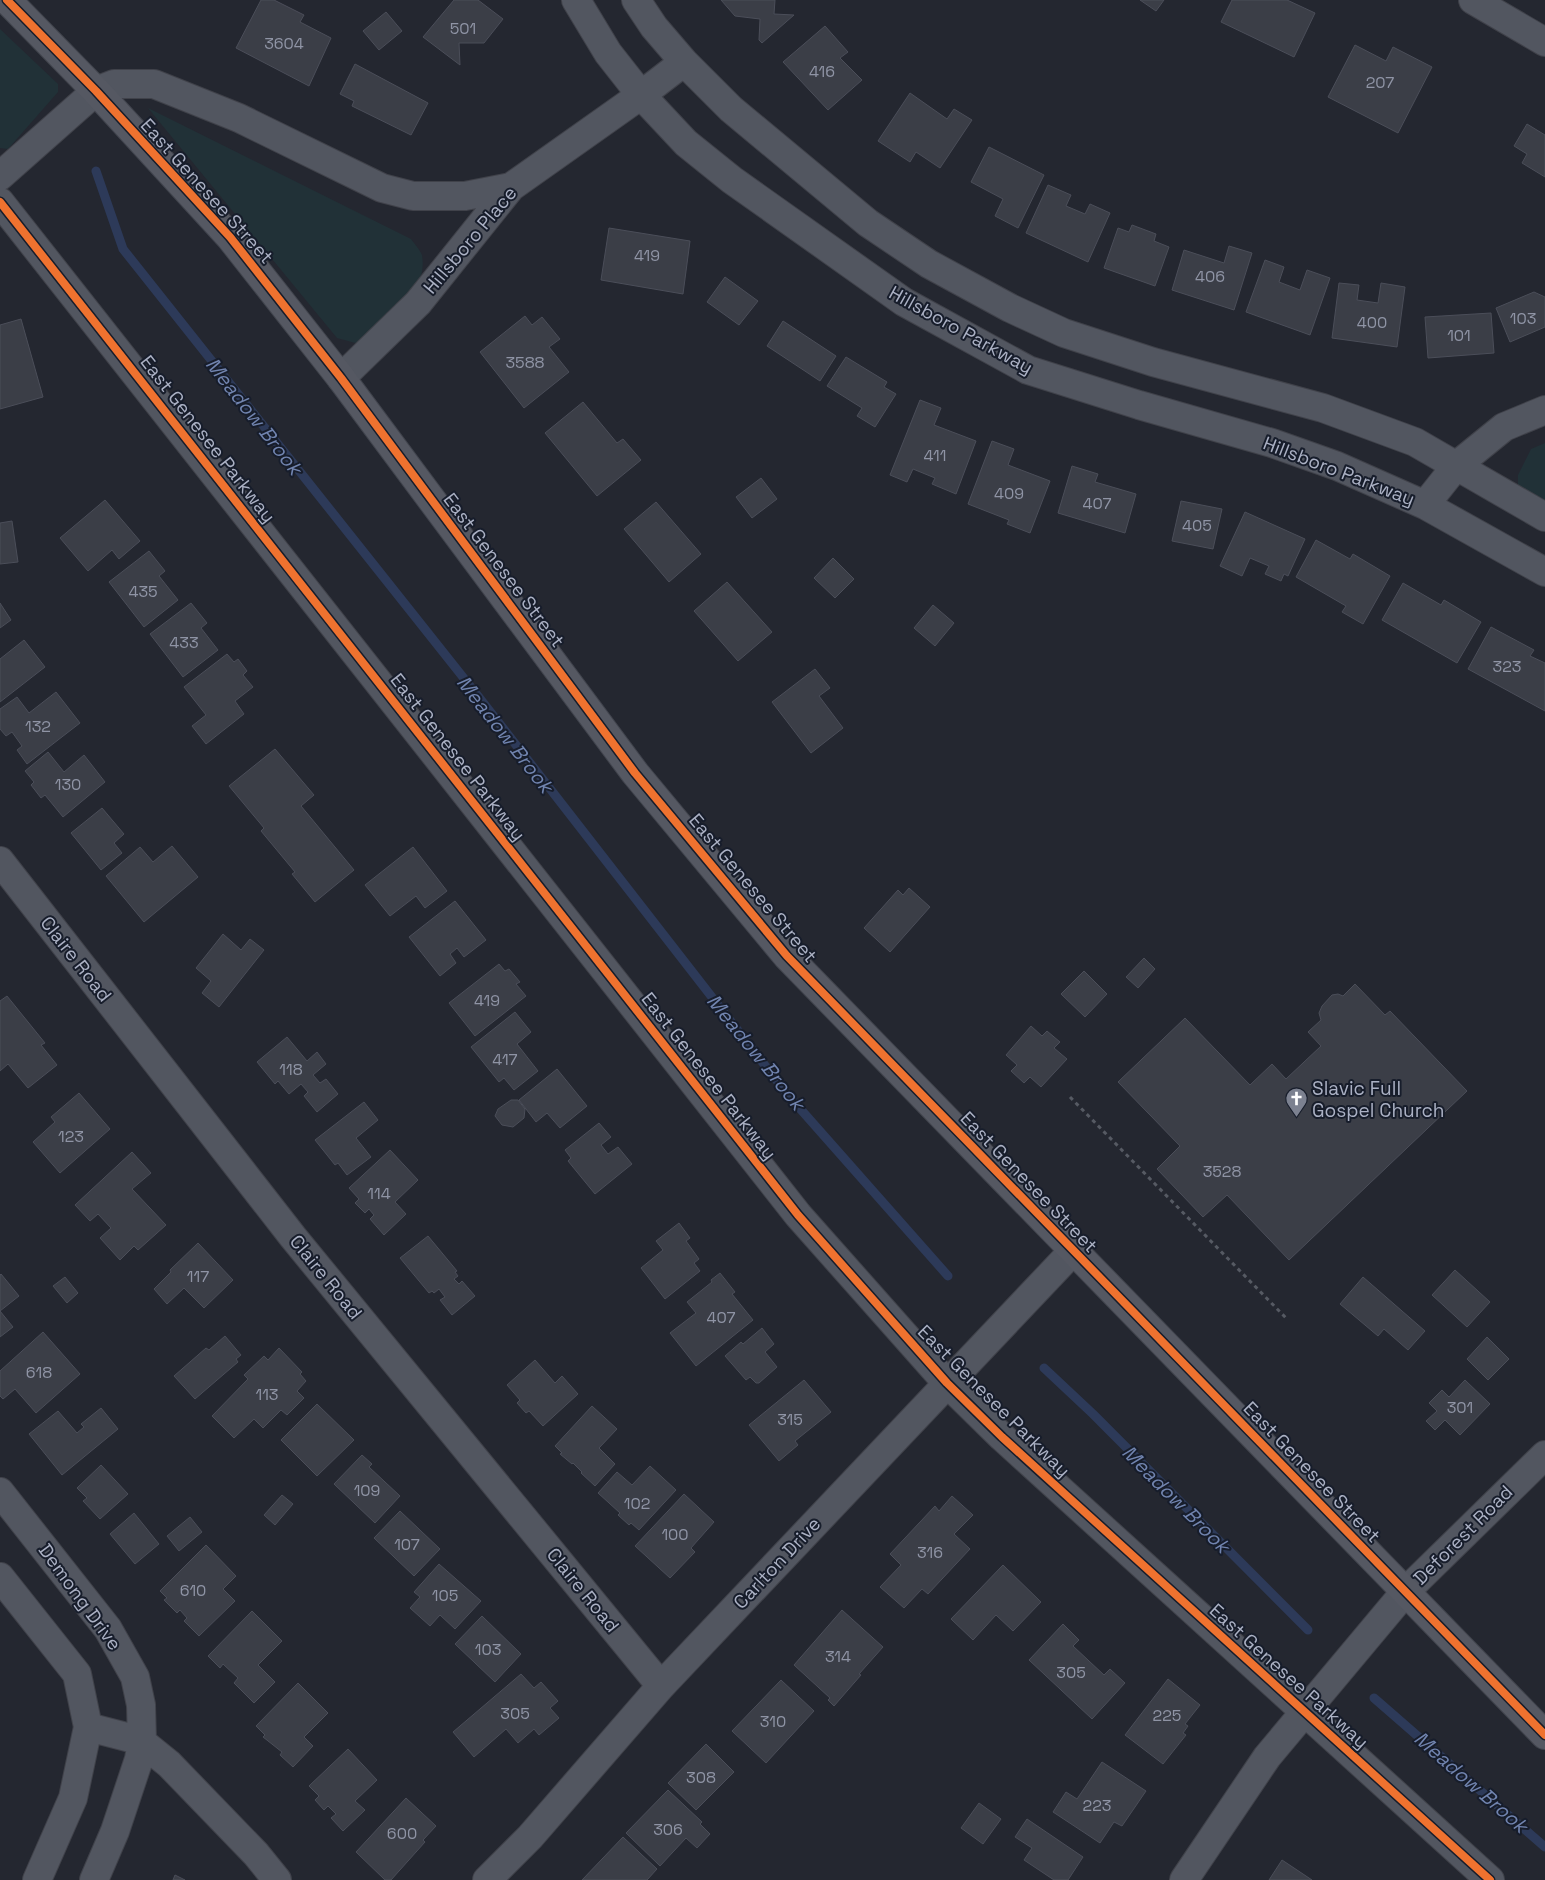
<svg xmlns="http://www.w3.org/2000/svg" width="1545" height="1880" font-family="'Space Grotesk',sans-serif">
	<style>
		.grass { fill: #213137 }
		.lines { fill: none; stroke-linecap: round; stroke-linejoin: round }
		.stream { stroke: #2d3a59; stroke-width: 9 }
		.building { fill: #3b3e47; stroke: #4b4e59 }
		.minor-casing { stroke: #40424a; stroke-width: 30 }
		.primary-casing { stroke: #41444d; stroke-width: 30 }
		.path { stroke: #565a63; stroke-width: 3; stroke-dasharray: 4 4; stroke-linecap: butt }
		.minor { stroke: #525660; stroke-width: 28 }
		.primary { stroke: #555862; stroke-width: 28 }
		.cycleway-casing { stroke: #171d2b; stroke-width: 11 }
		.cycleway { stroke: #ef722f; stroke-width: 8 }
		.labels { text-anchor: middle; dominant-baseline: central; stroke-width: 4; stroke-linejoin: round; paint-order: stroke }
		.number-label { font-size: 16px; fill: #8f94a5 }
		.street-label { font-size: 19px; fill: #abb1c4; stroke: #171d2b }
		.poi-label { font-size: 19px; fill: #abb1c4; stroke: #171d2b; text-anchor: start }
		.water-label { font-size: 20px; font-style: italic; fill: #7184af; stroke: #171d2b }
	</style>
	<rect width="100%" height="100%" fill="#242730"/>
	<path class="grass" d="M 0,29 L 58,84 L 58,92 L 8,149 L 0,148 Z
		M 148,108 L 411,239 C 414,243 420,250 422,255 C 429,295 385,321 359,344 L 337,338 Z
		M 1545,443 L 1545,505 L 1518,490 L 1518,475 L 1531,449 Z"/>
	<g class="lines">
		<path class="stream" d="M 96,171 L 123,249 L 478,696 L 788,1095 L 948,1276
			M 1044,1368 L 1093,1414 L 1308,1630
			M 1374,1698 L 1545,1847"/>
	</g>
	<path class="building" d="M 261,0 L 274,0 L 304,15 L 300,22 L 331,38 L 309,86 L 236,48 Z
		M 454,0 L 478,0 L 503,19 L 484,43 L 459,43 L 460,65 L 423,37 Z
		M 721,0 L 775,0 L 774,14 L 794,15 L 762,43 L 759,40 L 760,19 L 735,16 Z
		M 1140,0 L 1164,0 L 1156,11 Z
		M 1232,0 L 1287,0 L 1315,13 L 1294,57 L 1221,22 Z
		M 386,12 L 402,31 L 379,50 L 363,31 Z
		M 825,26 L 848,52 L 840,58 L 862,80 L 828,110 L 783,62 Z
		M 1355,45 L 1386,61 L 1393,47 L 1432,67 L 1398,133 L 1328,97 Z
		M 355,64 L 428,103 L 411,135 L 352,106 L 354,101 L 340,94 Z
		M 910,93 L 947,119 L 954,109 L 972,120 L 940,168 L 916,152 L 910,162 L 878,141 Z
		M 1527,124 L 1545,135 L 1545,177 L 1522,163 L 1527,154 L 1514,146 Z
		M 989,147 L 1044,175 L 1018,228 L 995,216 L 1003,199 L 971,182 Z
		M 1048,185 L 1071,195 L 1066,206 L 1085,214 L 1090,204 L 1110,213 L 1088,262 L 1026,233 Z
		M 1132,225 L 1156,234 L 1154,241 L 1169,247 L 1155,286 L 1104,268 L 1118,228 L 1129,232 Z
		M 609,228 L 690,241 L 683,294 L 601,280 Z
		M 1229,246 L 1252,253 L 1234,310 L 1172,290 L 1184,250 L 1224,263 Z
		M 1265,260 L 1284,267 L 1279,282 L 1300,290 L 1307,270 L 1330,278 L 1310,335 L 1246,312 Z
		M 725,277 L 758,301 L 739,325 L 707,302 Z
		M 1339,283 L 1359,285 L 1357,300 L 1378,303 L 1381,283 L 1405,287 L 1397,347 L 1332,338 Z
		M 1534,292 L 1545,297 L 1545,327 L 1510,342 L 1496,308 Z
		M 1491,313 L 1494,353 L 1428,358 L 1425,317 Z
		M 525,316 L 532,325 L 542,317 L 560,339 L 549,347 L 569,372 L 524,408 L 480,352 Z
		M 21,319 L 43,397 L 0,409 L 0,325 Z
		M 783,321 L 836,356 L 820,381 L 767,346 Z
		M 846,357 L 887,382 L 884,387 L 896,394 L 875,427 L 857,416 L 862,408 L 827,386 Z
		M 920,400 L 941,408 L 934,425 L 976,441 L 956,494 L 932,484 L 935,478 L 913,469 L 907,482 L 890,475 Z
		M 583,402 L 617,443 L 623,439 L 641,460 L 597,496 L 545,433 Z
		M 992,441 L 1014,449 L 1008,465 L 1050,481 L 1030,533 L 1007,524 L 1009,520 L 968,504 Z
		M 1072,466 L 1098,474 L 1095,482 L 1136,494 L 1125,533 L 1058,513 Z
		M 761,478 L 777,499 L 752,518 L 736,497 Z
		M 105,500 L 140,541 L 119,559 L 112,550 L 88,571 L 60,538 Z
		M 1181,501 L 1222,509 L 1213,549 L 1172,541 Z
		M 656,502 L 701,554 L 669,582 L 624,529 Z
		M 1245,512 L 1305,539 L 1288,576 L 1284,574 L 1281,581 L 1265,574 L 1269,566 L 1250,558 L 1242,576 L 1220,566 Z
		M 12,521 L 18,562 L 0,564 L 0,523 Z
		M 1316,540 L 1350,559 L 1353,554 L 1390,576 L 1363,624 L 1342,612 L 1346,606 L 1296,577 Z
		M 149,551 L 165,571 L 159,576 L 178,600 L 144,627 L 109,582 Z
		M 833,558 L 854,579 L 835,598 L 814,578 Z
		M 727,582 L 772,632 L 738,661 L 694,611 Z
		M 1403,583 L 1441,605 L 1444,600 L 1481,622 L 1457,663 L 1382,620 Z
		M 0,603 L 11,620 L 0,628 Z
		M 191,603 L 207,623 L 201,628 L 218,650 L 183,677 L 150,634 Z
		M 933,605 L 954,623 L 935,646 L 914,628 Z
		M 1491,627 L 1534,650 L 1530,656 L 1545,663 L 1545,711 L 1468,669 Z
		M 24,640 L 45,667 L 0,702 L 0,659 Z
		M 227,654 L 234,662 L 238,659 L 247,671 L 243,675 L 253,687 L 235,701 L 244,714 L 206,744 L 192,726 L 206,715 L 184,687 Z
		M 815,669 L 830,688 L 819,696 L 843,728 L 811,753 L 772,702 Z
		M 56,692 L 80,723 L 27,764 L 17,750 L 22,746 L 12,732 L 6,736 L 0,729 L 0,709 L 17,697 L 29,713 Z
		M 275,749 L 314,795 L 301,806 L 354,870 L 315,902 L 292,874 L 295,872 L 261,831 L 264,828 L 229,786 Z
		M 48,752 L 64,772 L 84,755 L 105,782 L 63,817 L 45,795 L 41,798 L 31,785 L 34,782 L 25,771 Z
		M 102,808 L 124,834 L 114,843 L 122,853 L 101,870 L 71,833 Z
		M 172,846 L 198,877 L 144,922 L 106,876 L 140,847 L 153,862 Z
		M 413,847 L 447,891 L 425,908 L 416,896 L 390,916 L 365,885 Z
		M 909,888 L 930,907 L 890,952 L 864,928 L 898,890 L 903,895 Z
		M 455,901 L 486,940 L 464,957 L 457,948 L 450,954 L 456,963 L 440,976 L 409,937 Z
		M 223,934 L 241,950 L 250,939 L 264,950 L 219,1007 L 202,993 L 211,981 L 196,968 Z
		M 1144,958 L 1155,969 L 1138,988 L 1126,977 Z
		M 499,964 L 505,971 L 509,969 L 520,982 L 516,984 L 526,996 L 475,1036 L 449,1003 Z
		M 1084,971 L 1107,994 L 1085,1017 L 1061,994 Z
		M 1355,984 L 1385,1015 L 1390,1011 L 1467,1091 L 1289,1260 L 1227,1195 L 1203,1217 L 1157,1169 L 1180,1146 L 1118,1082 L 1185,1018 L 1250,1085 L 1272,1064 L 1286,1079 L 1321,1046 L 1308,1032 L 1321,1020 L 1319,1013 L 1322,1006 L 1332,995 L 1338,994 L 1343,996 Z
		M 7,996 L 45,1043 L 41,1045 L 57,1065 L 28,1088 L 8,1064 L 0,1071 L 0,1001 Z
		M 515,1012 L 531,1032 L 517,1044 L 538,1071 L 514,1090 L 504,1078 L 499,1082 L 471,1047 Z
		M 1031,1026 L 1042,1036 L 1047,1031 L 1060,1042 L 1054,1048 L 1067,1059 L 1041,1087 L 1030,1077 L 1024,1083 L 1011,1071 L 1017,1065 L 1006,1055 Z
		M 287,1037 L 307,1061 L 317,1052 L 326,1064 L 313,1075 L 320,1083 L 326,1079 L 338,1094 L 317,1112 L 304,1096 L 308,1092 L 301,1084 L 289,1094 L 278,1081 L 275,1084 L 257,1062 Z
		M 557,1069 L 587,1106 L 560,1128 L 547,1113 L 536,1122 L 519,1100 Z
		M 79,1093 L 110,1129 L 60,1173 L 33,1142 L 55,1122 L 51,1117 Z
		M 511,1100 L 518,1100 L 525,1109 L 524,1118 L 513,1127 L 502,1125 L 495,1116 L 498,1109 Z
		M 364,1102 L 378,1120 L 356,1138 L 371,1157 L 347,1175 L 338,1163 L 335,1165 L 315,1140 Z
		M 599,1123 L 611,1137 L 601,1145 L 608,1154 L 618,1147 L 632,1164 L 595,1194 L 568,1161 L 571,1158 L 565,1150 Z
		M 390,1150 L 418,1180 L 395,1202 L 406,1214 L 384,1235 L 370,1219 L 374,1215 L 369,1209 L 365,1213 L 355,1203 L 359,1199 L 349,1188 Z
		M 132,1152 L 151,1173 L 132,1189 L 166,1225 L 138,1250 L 134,1246 L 120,1260 L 100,1238 L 111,1228 L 98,1214 L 90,1221 L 75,1205 Z
		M 679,1223 L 690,1238 L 686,1241 L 699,1259 L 694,1263 L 700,1271 L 665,1299 L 641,1268 L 663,1250 L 656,1241 Z
		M 428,1236 L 457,1271 L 455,1272 L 458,1276 L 454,1279 L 459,1284 L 462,1281 L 475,1296 L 452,1315 L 440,1300 L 445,1297 L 439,1289 L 434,1293 L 432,1291 L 429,1293 L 400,1258 Z
		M 198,1243 L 233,1280 L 204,1308 L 184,1288 L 167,1304 L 154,1289 L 171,1272 L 170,1270 Z
		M 1455,1270 L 1490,1302 L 1467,1327 L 1432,1295 Z
		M 720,1273 L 735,1292 L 732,1294 L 753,1320 L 696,1366 L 670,1333 L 696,1313 L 687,1302 L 712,1282 L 711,1280 Z
		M 1,1274 L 19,1296 L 0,1311 L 0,1275 Z
		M 65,1277 L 78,1293 L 67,1303 L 53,1286 Z
		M 1363,1277 L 1425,1331 L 1408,1350 L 1384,1329 L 1378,1336 L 1340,1304 Z
		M 0,1311 L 13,1327 L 0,1337 Z
		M 762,1328 L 774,1344 L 765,1352 L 777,1367 L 759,1383 L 756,1383 L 750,1377 L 746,1380 L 725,1356 L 741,1342 L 743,1344 Z
		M 43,1332 L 80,1374 L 36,1413 L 15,1389 L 3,1399 L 0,1396 L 0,1371 Z
		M 225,1336 L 241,1355 L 236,1359 L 238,1362 L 195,1399 L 174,1376 L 206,1348 L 209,1350 Z
		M 1487,1337 L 1509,1359 L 1488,1380 L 1467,1359 Z
		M 279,1348 L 302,1372 L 300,1374 L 306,1381 L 297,1391 L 304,1398 L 287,1415 L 281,1410 L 263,1428 L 254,1419 L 234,1438 L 212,1416 L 248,1379 L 244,1375 L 264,1356 L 268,1360 Z
		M 535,1360 L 555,1383 L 562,1376 L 578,1394 L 543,1426 L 529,1411 L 526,1413 L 517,1403 L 520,1400 L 507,1385 Z
		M 804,1380 L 831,1412 L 795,1441 L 798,1445 L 779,1461 L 749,1425 Z
		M 1465,1380 L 1490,1404 L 1460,1435 L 1445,1420 L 1435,1430 L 1426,1421 L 1437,1411 L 1429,1403 L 1442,1390 L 1449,1397 Z
		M 317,1404 L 354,1440 L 317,1476 L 281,1440 Z
		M 592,1406 L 617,1429 L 599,1448 L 615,1464 L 595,1486 L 581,1473 L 582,1472 L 573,1463 L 572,1464 L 560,1454 L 562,1453 L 555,1446 Z
		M 101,1408 L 118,1429 L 62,1475 L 29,1434 L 58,1411 L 77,1433 L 84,1427 L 81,1424 Z
		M 362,1455 L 372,1464 L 369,1467 L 400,1496 L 375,1523 L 334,1484 Z
		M 101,1465 L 128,1494 L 100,1519 L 83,1501 L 87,1498 L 77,1488 Z
		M 650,1466 L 676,1490 L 639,1530 L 631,1523 L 629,1525 L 618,1515 L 620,1513 L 598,1493 L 617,1472 L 632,1485 Z
		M 684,1494 L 714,1522 L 691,1548 L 695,1552 L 670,1578 L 635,1546 Z
		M 282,1495 L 293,1504 L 275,1525 L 264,1515 Z
		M 952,1496 L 973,1515 L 954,1534 L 970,1549 L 928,1594 L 922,1589 L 904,1608 L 880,1587 L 901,1565 L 890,1554 L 935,1506 L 939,1511 Z
		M 400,1511 L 440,1549 L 414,1576 L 374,1538 Z
		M 134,1513 L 159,1544 L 135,1564 L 110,1534 Z
		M 190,1517 L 202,1532 L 179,1551 L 167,1536 Z
		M 206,1545 L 236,1576 L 223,1589 L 235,1601 L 199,1636 L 184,1621 L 187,1618 L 180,1610 L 177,1613 L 164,1600 L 167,1598 L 160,1591 Z
		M 439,1564 L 481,1601 L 455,1629 L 440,1615 L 430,1626 L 410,1608 L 420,1597 L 414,1592 Z
		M 1003,1565 L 1041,1602 L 1013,1631 L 996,1615 L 973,1640 L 951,1619 Z
		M 842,1610 L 883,1647 L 859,1674 L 861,1675 L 834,1706 L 828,1700 L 830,1698 L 794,1665 Z
		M 252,1611 L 282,1641 L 258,1665 L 275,1682 L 254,1703 L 234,1683 L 238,1678 L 223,1664 L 220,1668 L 208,1656 Z
		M 482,1616 L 521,1654 L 495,1682 L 455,1644 Z
		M 1063,1624 L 1079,1640 L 1073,1646 L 1104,1675 L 1110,1669 L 1125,1683 L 1092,1719 L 1029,1660 Z
		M 521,1674 L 534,1688 L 541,1682 L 558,1701 L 550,1708 L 559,1718 L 539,1735 L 534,1729 L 518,1743 L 506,1729 L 474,1757 L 453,1732 Z
		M 1168,1679 L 1200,1705 L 1185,1724 L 1188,1726 L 1183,1733 L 1186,1735 L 1163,1764 L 1125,1735 Z
		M 781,1680 L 814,1711 L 766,1763 L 732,1731 Z
		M 298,1683 L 328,1713 L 304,1737 L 313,1746 L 293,1767 L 280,1755 L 282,1752 L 263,1737 L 265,1735 L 256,1726 Z
		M 706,1744 L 734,1772 L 696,1810 L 668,1783 Z
		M 348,1749 L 377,1780 L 355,1801 L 365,1810 L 343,1831 L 331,1818 L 336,1814 L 328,1806 L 324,1810 L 315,1800 L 319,1796 L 309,1786 Z
		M 1102,1762 L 1146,1791 L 1122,1826 L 1114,1822 L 1100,1843 L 1053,1812 L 1066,1792 L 1077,1799 Z
		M 668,1790 L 702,1822 L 700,1824 L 710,1834 L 697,1848 L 686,1838 L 660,1866 L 626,1833 Z
		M 406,1798 L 436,1826 L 423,1840 L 425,1842 L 391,1880 L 385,1880 L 356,1852 Z
		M 979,1803 L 1001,1819 L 983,1844 L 961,1828 Z
		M 1027,1819 L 1083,1857 L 1068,1880 L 1054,1880 L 1024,1860 L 1032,1848 L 1015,1837 Z
		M 623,1837 L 657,1869 L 647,1880 L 582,1880 Z
		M 1282,1860 L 1312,1880 L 1269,1880 Z
		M 175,1875 L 185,1880 L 173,1880 Z"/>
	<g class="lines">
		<defs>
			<path id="minor" d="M 576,0 L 608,53 L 641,95 L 686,143 L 732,180 L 904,302 L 1028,370 L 1139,405 L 1272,443 L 1337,466 L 1425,505 L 1545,572
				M 636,0 L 654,27 L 684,62 L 731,109 L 868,223 L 929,264 L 1010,308 L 1064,333 L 1153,362 L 1323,408 L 1415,442 L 1545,517
				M 1473,0 L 1545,42
				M 0,176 L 96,91 L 114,84 L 154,84 L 239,118 L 382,188 L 413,196 L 465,196 L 511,187
				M 0,202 L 798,1215 L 947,1383 L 1002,1437 L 1490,1880
				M 341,378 L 418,303 L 511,187 L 641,95 L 684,62
				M 1425,505 L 1456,466 L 1504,427 L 1545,410
				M 0,861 L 293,1237 L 661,1686
				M 0,1492 L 108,1629 L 135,1677 L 141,1705 L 142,1741 L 139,1759 L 115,1831 L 94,1880
				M 0,1577 L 77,1674 L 88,1727 L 73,1798 L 37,1880
				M 88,1727 L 142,1741 L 143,1743 L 169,1764 L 256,1854 L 277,1880
				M 487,1880 L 530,1837 L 661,1686 L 1073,1251
				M 1184,1880 L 1267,1757 L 1405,1592 L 1545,1455"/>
			<path id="primary" d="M 7,0 L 96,91 L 230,237 L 341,378 L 635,773 L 787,956 L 1545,1735"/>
		</defs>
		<use href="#minor" class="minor-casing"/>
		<use href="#primary" class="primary-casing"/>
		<path class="path" d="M 1070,1097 L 1286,1318"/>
		<use href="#minor" class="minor"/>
		<use href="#primary" class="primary"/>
		<defs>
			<path id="cycleway" d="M 7,0 L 96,91 L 230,237 L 341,378 L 635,773 L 787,956 L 1545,1735
				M 0,202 L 798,1215 L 947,1383 L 1002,1437 L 1490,1880"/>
		</defs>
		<use href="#cycleway" class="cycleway-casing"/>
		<use href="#cycleway" class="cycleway"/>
	</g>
	<defs>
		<symbol id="church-pin" viewBox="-11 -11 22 30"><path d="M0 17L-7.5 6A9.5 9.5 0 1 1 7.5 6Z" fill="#7c8190" stroke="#171d2b"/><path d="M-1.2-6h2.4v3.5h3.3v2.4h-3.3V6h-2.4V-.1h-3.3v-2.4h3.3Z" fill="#fff"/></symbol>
	</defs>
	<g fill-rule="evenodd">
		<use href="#church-pin" x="1284" y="1086" width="25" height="34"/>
	</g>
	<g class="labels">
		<g class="number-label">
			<text x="463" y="28">501</text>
			<text x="284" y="43">3604</text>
			<text x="822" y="71">416</text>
			<text x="1380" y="82">207</text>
			<text x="647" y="255">419</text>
			<text x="1210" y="276">406</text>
			<text x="1523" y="318">103</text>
			<text x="1372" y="322">400</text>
			<text x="1459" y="335">101</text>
			<text x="525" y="362">3588</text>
			<text x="935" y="455">411</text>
			<text x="1009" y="493">409</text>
			<text x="1097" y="503">407</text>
			<text x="1197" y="525">405</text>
			<text x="143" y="591">435</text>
			<text x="184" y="642">433</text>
			<text x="1507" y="666">323</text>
			<text x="38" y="726">132</text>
			<text x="68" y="784">130</text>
			<text x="487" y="1000">419</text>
			<text x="505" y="1059">417</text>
			<text x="291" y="1069">118</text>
			<text x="71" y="1136">123</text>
			<text x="1222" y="1171">3528</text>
			<text x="379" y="1193">114</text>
			<text x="198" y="1276">117</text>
			<text x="721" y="1317">407</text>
			<text x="39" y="1372">618</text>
			<text x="267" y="1394">113</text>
			<text x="1460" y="1407">301</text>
			<text x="790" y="1419">315</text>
			<text x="367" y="1490">109</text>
			<text x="637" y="1503">102</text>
			<text x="675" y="1534">100</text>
			<text x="407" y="1544">107</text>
			<text x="930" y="1552">316</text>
			<text x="193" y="1590">610</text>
			<text x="445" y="1595">105</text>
			<text x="488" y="1649">103</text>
			<text x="838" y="1656">314</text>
			<text x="1071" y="1672">305</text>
			<text x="515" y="1713">305</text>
			<text x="1167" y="1715">225</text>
			<text x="773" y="1721">310</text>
			<text x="701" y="1777">308</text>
			<text x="1097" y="1805">223</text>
			<text x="668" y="1829">306</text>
			<text x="402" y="1833">600</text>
		</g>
		<g class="street-label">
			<text transform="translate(207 191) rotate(48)">East Genesee Street</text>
			<text transform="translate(470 240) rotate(-50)">Hillsboro Place</text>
			<text transform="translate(961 330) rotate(29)">Hillsboro Parkway</text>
			<text transform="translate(208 439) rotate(52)">East Genesee Parkway</text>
			<text transform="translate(1339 471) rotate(21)">Hillsboro Parkway</text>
			<text transform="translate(504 570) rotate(53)">East Genesee Street</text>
			<text transform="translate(458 757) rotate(52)">East Genesee Parkway</text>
			<text transform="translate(753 888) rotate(50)">East Genesee Street</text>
			<text transform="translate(76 959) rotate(52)">Claire Road</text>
			<text transform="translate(709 1076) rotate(52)">East Genesee Parkway</text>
			<text transform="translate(1029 1182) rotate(46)">East Genesee Street</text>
			<text transform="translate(326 1277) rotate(51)">Claire Road</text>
			<text transform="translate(994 1401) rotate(45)">East Genesee Parkway</text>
			<text transform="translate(1312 1472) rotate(46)">East Genesee Street</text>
			<text transform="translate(1463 1535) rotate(-45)">Deforest Road</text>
			<text transform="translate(777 1563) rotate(-47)">Carlton Drive</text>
			<text transform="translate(583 1590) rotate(51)">Claire Road</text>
			<text transform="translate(80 1597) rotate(54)">Demong Drive</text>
			<text transform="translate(1289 1676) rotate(42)">East Genesee Parkway</text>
		</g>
		<g class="poi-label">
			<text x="1312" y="1088">Slavic Full<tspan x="1312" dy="22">Gospel Church</tspan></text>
		</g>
		<g class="water-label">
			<text transform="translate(254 416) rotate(52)">Meadow Brook</text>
			<text transform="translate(505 734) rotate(52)">Meadow Brook</text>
			<text transform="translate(756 1052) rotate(51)">Meadow Brook</text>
			<text transform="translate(1176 1499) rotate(45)">Meadow Brook</text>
			<text transform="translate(1471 1782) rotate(41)">Meadow Brook</text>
		</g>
	</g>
</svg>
